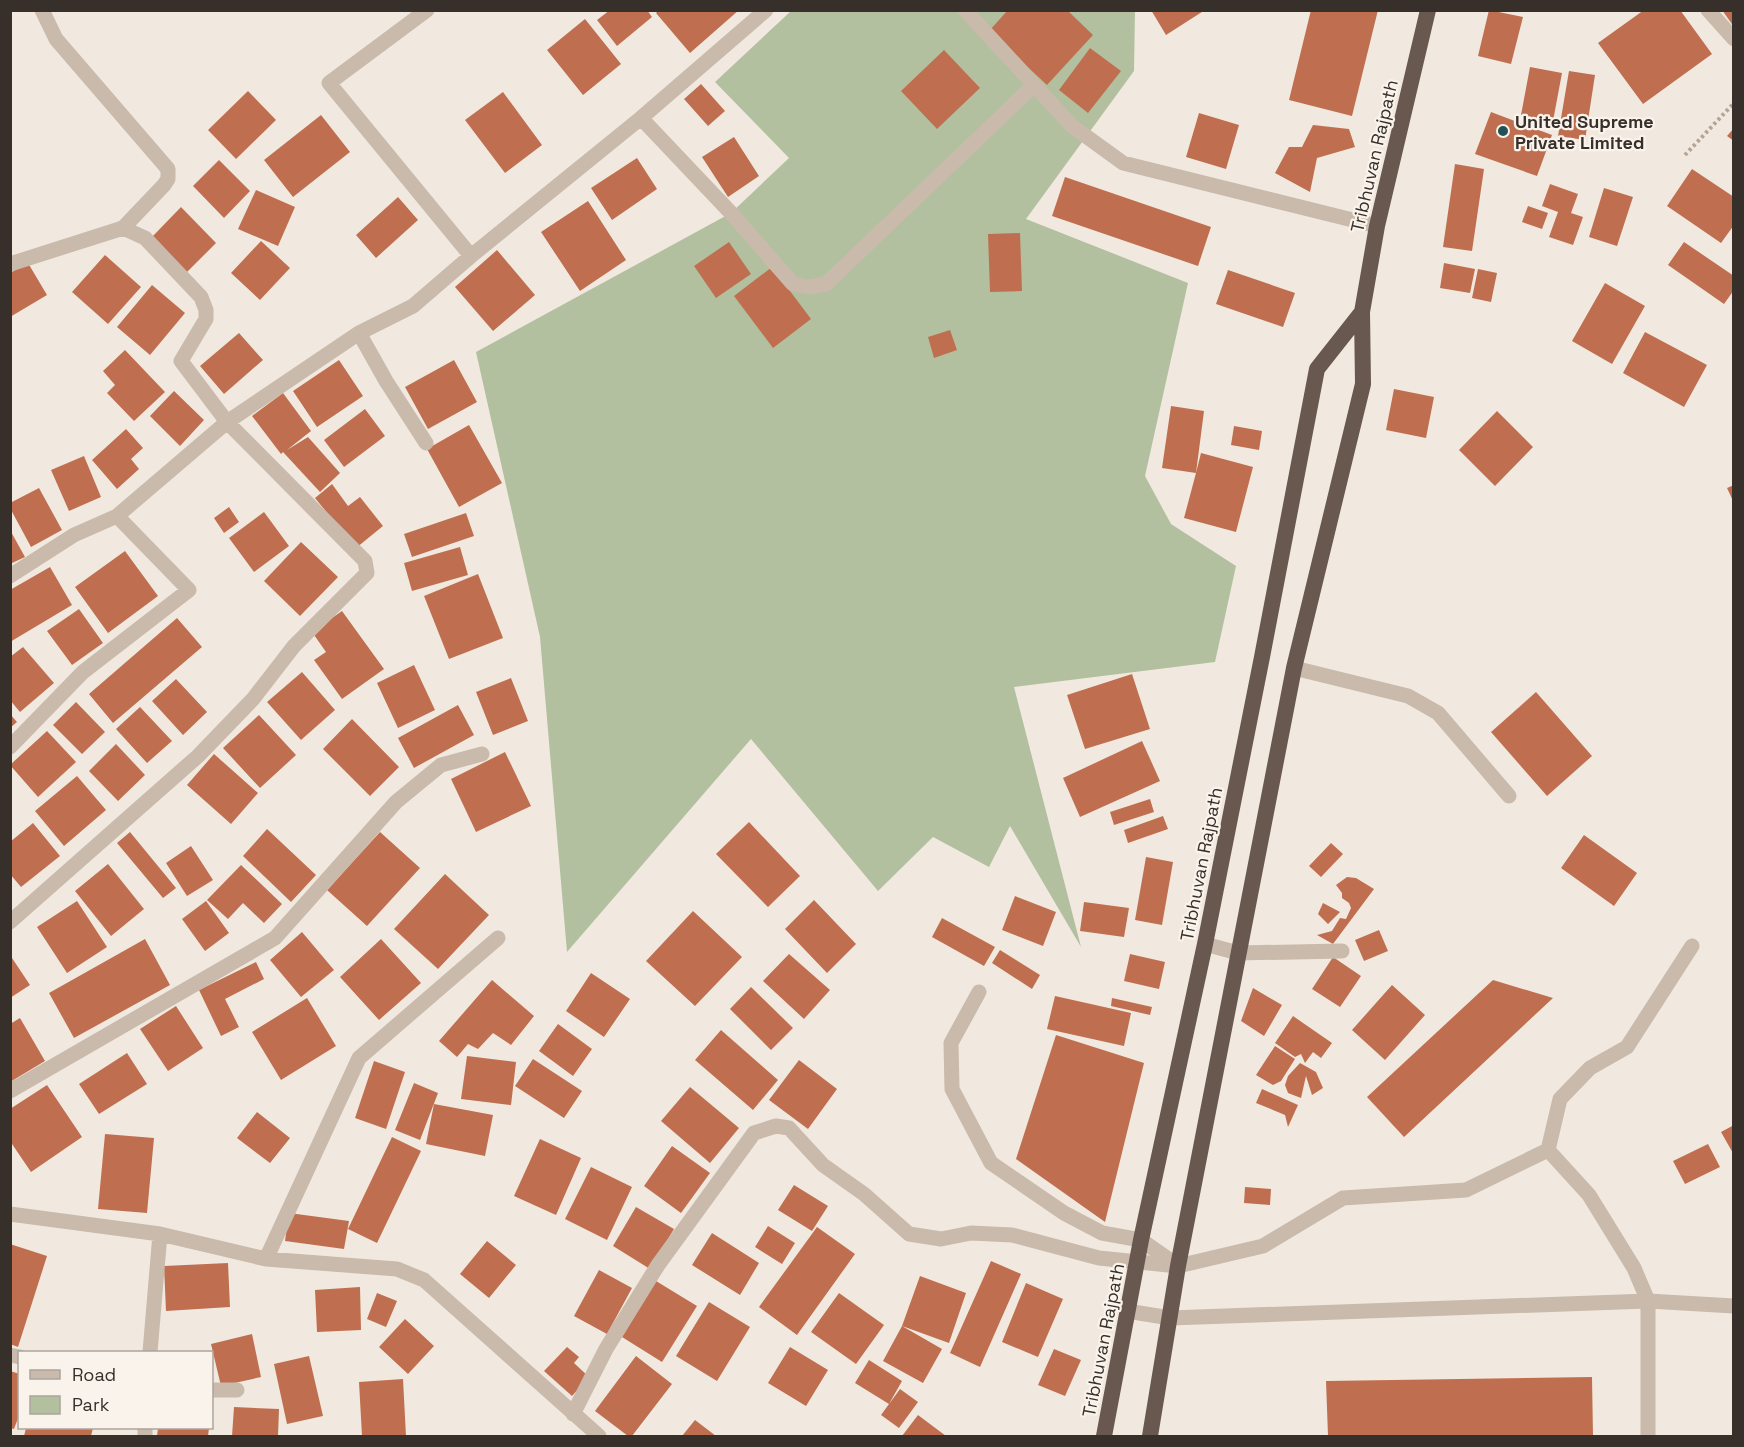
<svg xmlns="http://www.w3.org/2000/svg" width="1744" height="1447" font-family="'Space Grotesk',sans-serif">
	<style>
		.green { fill: #b3c09f }
		.building { fill: #bf6f4f }
		.lines { fill: none; stroke-linecap: round; stroke-linejoin: round }
		.path { stroke: #b5a495; stroke-width: 4; stroke-dasharray: 3 3; stroke-linecap: butt }
		.service { stroke: #c9baab; stroke-width: 15 }
		.minor { stroke: #c9baab; stroke-width: 15 }
		.trunk { stroke: #68584f; stroke-width: 16 }
		.poi-dot { fill: #225157; stroke: #f9f3eb; stroke-width: 2 }
		.labels { text-anchor: middle; dominant-baseline: central; stroke-width: 4.5; stroke-linejoin: round; paint-order: stroke }
		.poi-label { font-size: 18px; font-weight: bold; fill: #372f2a; stroke: #f9f3eb; text-anchor: start }
		.street-label { font-size: 18px; fill: #372f2a; stroke: #f9f3eb }
	</style>
	<rect width="100%" height="100%" fill="#f1e9df"/>
	<path class="green" d="M 791,11 L 1135,11 L 1134,71 L 1026,219 L 1188,283 L 1145,476 L 1171,524 L 1236,566 L 1215,662 L 1014,687 L 1081,947 L 1010,826 L 989,867 L 933,837 L 878,891 L 751,739 L 567,952 L 540,637 L 476,352 L 731,213 L 789,158 L 715,82 Z"/>
	<path class="building" d="M 610,10 L 647,10 L 652,17 L 617,46 L 597,20 Z
		M 659,10 L 739,10 L 690,53 L 656,13 Z
		M 1008,10 L 1067,10 L 1093,35 L 1047,85 L 989,31 Z
		M 1151,10 L 1205,10 L 1166,35 Z
		M 1311,10 L 1378,10 L 1352,116 L 1289,100 Z
		M 1489,10 L 1523,17 L 1511,64 L 1478,56 Z
		M 1644,10 L 1680,10 L 1712,54 L 1643,104 L 1598,43 Z
		M 1722,10 L 1734,10 L 1734,27 Z
		M 585,19 L 621,64 L 583,95 L 547,50 Z
		M 1090,48 L 1121,71 L 1088,113 L 1059,90 Z
		M 944,50 L 980,88 L 937,129 L 901,91 Z
		M 1530,67 L 1562,73 L 1553,121 L 1521,115 Z
		M 1569,71 L 1595,75 L 1585,140 L 1558,136 Z
		M 701,84 L 725,111 L 708,126 L 684,99 Z
		M 248,91 L 276,120 L 236,159 L 208,130 Z
		M 503,92 L 542,145 L 505,173 L 465,120 Z
		M 1491,112 L 1552,135 L 1537,176 L 1475,154 Z
		M 1199,113 L 1239,125 L 1226,169 L 1186,157 Z
		M 321,115 L 350,152 L 293,197 L 264,160 Z
		M 1313,125 L 1349,129 L 1355,147 L 1317,158 L 1310,192 L 1275,173 L 1289,147 L 1302,147 Z
		M 1734,128 L 1734,141 L 1727,136 Z
		M 734,137 L 759,176 L 728,197 L 702,157 Z
		M 637,158 L 657,189 L 612,220 L 591,188 Z
		M 219,160 L 250,191 L 224,218 L 193,186 Z
		M 1455,164 L 1484,169 L 1472,251 L 1443,247 Z
		M 1692,169 L 1734,197 L 1734,225 L 1721,243 L 1667,206 Z
		M 1065,177 L 1211,227 L 1198,266 L 1052,216 Z
		M 1550,184 L 1578,194 L 1571,213 L 1583,217 L 1573,245 L 1549,237 L 1558,212 L 1542,206 Z
		M 1604,188 L 1633,197 L 1617,246 L 1589,237 Z
		M 256,190 L 295,207 L 278,246 L 238,229 Z
		M 398,197 L 418,220 L 376,258 L 356,235 Z
		M 588,201 L 626,260 L 580,291 L 541,232 Z
		M 1528,206 L 1548,213 L 1542,229 L 1522,222 Z
		M 181,207 L 216,243 L 187,272 L 152,237 Z
		M 1020,233 L 1022,291 L 990,292 L 988,234 Z
		M 261,241 L 290,268 L 260,300 L 231,273 Z
		M 729,242 L 751,274 L 716,298 L 694,266 Z
		M 1684,242 L 1734,276 L 1734,290 L 1724,304 L 1668,265 Z
		M 497,250 L 535,295 L 493,331 L 455,287 Z
		M 105,255 L 141,287 L 108,324 L 72,292 Z
		M 28,263 L 47,295 L 10,317 L 10,273 Z
		M 1444,263 L 1475,269 L 1470,293 L 1440,288 Z
		M 772,267 L 811,319 L 773,348 L 734,296 Z
		M 1478,269 L 1497,273 L 1491,302 L 1472,298 Z
		M 1228,270 L 1295,293 L 1283,327 L 1216,304 Z
		M 1605,283 L 1645,306 L 1612,364 L 1572,341 Z
		M 152,285 L 185,313 L 150,355 L 117,327 Z
		M 950,330 L 957,350 L 934,358 L 928,337 Z
		M 1645,332 L 1707,365 L 1684,407 L 1623,373 Z
		M 239,333 L 263,360 L 224,394 L 200,366 Z
		M 125,350 L 165,392 L 134,421 L 107,393 L 115,385 L 103,371 Z
		M 339,360 L 363,396 L 317,427 L 293,391 Z
		M 454,360 L 477,402 L 428,429 L 405,387 Z
		M 1394,389 L 1434,397 L 1426,438 L 1386,430 Z
		M 174,391 L 204,420 L 180,446 L 150,416 Z
		M 283,393 L 311,431 L 287,450 L 308,437 L 340,473 L 320,492 L 283,452 L 281,454 L 252,416 Z
		M 1171,406 L 1204,411 L 1196,473 L 1201,453 L 1253,467 L 1236,532 L 1184,518 L 1196,473 L 1162,468 Z
		M 365,409 L 385,436 L 344,467 L 324,440 Z
		M 1497,411 L 1533,447 L 1495,486 L 1459,450 Z
		M 469,425 L 502,483 L 459,507 L 427,449 Z
		M 1234,426 L 1262,431 L 1259,450 L 1231,445 Z
		M 126,429 L 143,448 L 131,459 L 139,469 L 117,489 L 92,460 Z
		M 84,456 L 101,497 L 69,511 L 51,470 Z
		M 332,484 L 348,506 L 360,497 L 383,526 L 356,548 L 315,498 Z
		M 1734,485 L 1734,503 L 1727,488 Z
		M 39,488 L 62,530 L 31,547 L 10,508 L 10,503 Z
		M 229,507 L 239,522 L 224,533 L 214,518 Z
		M 264,512 L 289,546 L 254,572 L 229,538 Z
		M 466,513 L 474,536 L 412,557 L 404,534 Z
		M 10,530 L 25,557 L 10,564 Z
		M 301,542 L 338,577 L 300,616 L 264,581 Z
		M 460,547 L 468,575 L 412,591 L 404,563 Z
		M 125,551 L 158,596 L 108,633 L 75,587 Z
		M 50,567 L 72,605 L 10,642 L 10,590 Z
		M 478,574 L 503,638 L 449,659 L 424,596 Z
		M 79,609 L 103,643 L 72,665 L 47,631 Z
		M 342,611 L 384,669 L 342,699 L 314,660 L 326,652 L 312,632 Z
		M 177,618 L 202,647 L 113,723 L 89,694 Z
		M 23,647 L 54,683 L 20,712 L 10,700 L 10,657 Z
		M 414,665 L 435,710 L 398,728 L 377,683 Z
		M 302,672 L 335,710 L 301,740 L 267,702 Z
		M 1132,674 L 1150,729 L 1085,749 L 1067,695 Z
		M 511,678 L 528,721 L 493,735 L 476,692 Z
		M 176,679 L 207,712 L 183,735 L 152,701 Z
		M 1536,692 L 1592,756 L 1547,796 L 1491,732 Z
		M 76,702 L 105,732 L 82,754 L 53,725 Z
		M 458,705 L 474,735 L 414,768 L 398,738 Z
		M 140,707 L 172,741 L 147,763 L 116,729 Z
		M 10,714 L 17,722 L 10,728 Z
		M 259,715 L 296,755 L 260,788 L 223,748 Z
		M 352,719 L 399,767 L 370,796 L 323,749 Z
		M 47,731 L 76,762 L 38,797 L 10,765 Z
		M 1142,741 L 1160,781 L 1080,817 L 1063,778 Z
		M 116,744 L 145,775 L 118,801 L 89,771 Z
		M 505,752 L 531,806 L 476,832 L 451,779 Z
		M 214,754 L 258,793 L 231,824 L 187,785 Z
		M 77,776 L 106,810 L 64,846 L 35,811 Z
		M 1150,799 L 1154,812 L 1114,825 L 1110,812 Z
		M 1163,816 L 1168,829 L 1128,843 L 1124,830 Z
		M 749,822 L 800,876 L 768,907 L 716,854 Z
		M 33,823 L 60,856 L 21,887 L 10,874 L 10,842 Z
		M 267,829 L 316,875 L 291,902 L 243,856 Z
		M 130,832 L 176,888 L 163,898 L 117,843 Z
		M 380,832 L 420,868 L 367,926 L 327,890 Z
		M 1584,835 L 1637,873 L 1614,906 L 1561,868 Z
		M 1331,843 L 1343,854 L 1321,877 L 1309,866 Z
		M 191,846 L 213,880 L 187,896 L 166,863 Z
		M 1146,857 L 1173,862 L 1162,925 L 1135,920 Z
		M 108,864 L 144,909 L 111,936 L 75,891 Z
		M 241,865 L 282,904 L 264,923 L 243,903 L 228,919 L 207,900 Z
		M 445,874 L 489,915 L 438,969 L 394,929 Z
		M 1347,877 L 1356,878 L 1374,889 L 1333,944 L 1317,935 L 1332,931 L 1340,918 L 1346,919 L 1351,908 L 1349,903 L 1342,898 L 1342,893 L 1336,885 Z
		M 1015,896 L 1056,912 L 1043,946 L 1002,930 Z
		M 814,900 L 856,944 L 827,973 L 785,929 Z
		M 77,901 L 107,947 L 67,973 L 37,927 Z
		M 206,901 L 229,933 L 205,951 L 182,919 Z
		M 1084,902 L 1129,908 L 1124,937 L 1080,931 Z
		M 1323,903 L 1340,912 L 1328,924 L 1318,914 Z
		M 693,911 L 742,957 L 695,1006 L 646,961 Z
		M 942,918 L 995,947 L 984,966 L 932,937 Z
		M 1379,930 L 1388,951 L 1364,961 L 1355,940 Z
		M 302,932 L 334,970 L 301,997 L 270,960 Z
		M 145,939 L 170,985 L 74,1038 L 49,993 Z
		M 381,939 L 421,983 L 379,1020 L 340,977 Z
		M 1000,950 L 1040,975 L 1032,989 L 992,963 Z
		M 789,954 L 830,990 L 804,1019 L 763,981 Z
		M 1130,954 L 1165,962 L 1159,989 L 1124,981 Z
		M 10,955 L 30,985 L 10,998 Z
		M 1333,957 L 1361,976 L 1340,1007 L 1312,989 Z
		M 256,962 L 264,979 L 225,999 L 239,1027 L 221,1036 L 199,990 Z
		M 591,973 L 630,999 L 604,1037 L 566,1011 Z
		M 492,980 L 534,1016 L 511,1045 L 493,1033 L 478,1049 L 468,1044 L 457,1057 L 439,1041 Z
		M 1493,980 L 1553,998 L 1404,1137 L 1367,1097 Z
		M 1392,985 L 1425,1015 L 1385,1060 L 1352,1030 Z
		M 751,987 L 793,1028 L 771,1050 L 730,1009 Z
		M 1253,988 L 1282,1005 L 1264,1036 L 1241,1021 Z
		M 1055,996 L 1131,1013 L 1124,1046 L 1047,1029 Z
		M 307,998 L 336,1046 L 281,1080 L 252,1032 Z
		M 1112,998 L 1152,1007 L 1150,1015 L 1111,1006 Z
		M 176,1006 L 203,1048 L 168,1071 L 140,1029 Z
		M 1293,1016 L 1332,1043 L 1321,1058 L 1313,1052 L 1305,1063 L 1301,1054 L 1295,1057 L 1275,1043 Z
		M 20,1018 L 45,1061 L 10,1082 L 10,1024 Z
		M 558,1024 L 592,1049 L 573,1076 L 539,1051 Z
		M 721,1030 L 778,1080 L 753,1110 L 695,1060 Z
		M 1056,1035 L 1144,1063 L 1105,1222 L 1016,1159 Z
		M 1275,1046 L 1295,1059 L 1281,1081 L 1273,1085 L 1256,1075 Z
		M 127,1053 L 147,1084 L 99,1114 L 79,1084 Z
		M 467,1056 L 516,1062 L 511,1105 L 461,1099 Z
		M 533,1059 L 582,1091 L 564,1118 L 515,1086 Z
		M 799,1060 L 837,1089 L 808,1129 L 769,1100 Z
		M 374,1061 L 405,1072 L 386,1129 L 355,1118 Z
		M 1300,1063 L 1316,1072 L 1323,1088 L 1312,1095 L 1306,1076 L 1301,1098 L 1288,1093 L 1285,1085 L 1288,1076 Z
		M 414,1083 L 438,1093 L 420,1140 L 395,1130 Z
		M 47,1085 L 82,1137 L 31,1172 L 10,1141 L 10,1109 Z
		M 690,1087 L 739,1128 L 710,1163 L 661,1121 Z
		M 1262,1089 L 1298,1105 L 1288,1127 L 1285,1115 L 1256,1103 Z
		M 434,1104 L 493,1115 L 485,1156 L 426,1144 Z
		M 257,1112 L 290,1138 L 270,1163 L 237,1138 Z
		M 1734,1125 L 1734,1155 L 1721,1132 Z
		M 105,1134 L 154,1138 L 147,1213 L 98,1209 Z
		M 392,1137 L 421,1151 L 377,1243 L 348,1229 Z
		M 540,1139 L 581,1158 L 556,1215 L 514,1196 Z
		M 1708,1144 L 1720,1167 L 1685,1184 L 1673,1161 Z
		M 672,1146 L 710,1173 L 681,1213 L 644,1186 Z
		M 591,1167 L 632,1187 L 607,1240 L 565,1219 Z
		M 794,1185 L 828,1206 L 812,1231 L 778,1210 Z
		M 1245,1187 L 1271,1189 L 1270,1205 L 1244,1203 Z
		M 636,1207 L 674,1229 L 650,1269 L 613,1246 Z
		M 289,1213 L 349,1221 L 344,1249 L 285,1241 Z
		M 768,1226 L 795,1243 L 782,1264 L 755,1247 Z
		M 817,1227 L 855,1254 L 797,1335 L 759,1307 Z
		M 712,1233 L 759,1263 L 740,1295 L 692,1265 Z
		M 487,1241 L 516,1265 L 489,1298 L 460,1274 Z
		M 10,1244 L 47,1256 L 18,1347 L 10,1344 Z
		M 991,1261 L 1021,1274 L 980,1367 L 950,1353 Z
		M 228,1263 L 230,1307 L 166,1311 L 164,1266 Z
		M 599,1270 L 632,1288 L 607,1334 L 574,1316 Z
		M 920,1276 L 966,1293 L 949,1343 L 902,1326 Z
		M 656,1281 L 697,1306 L 662,1362 L 622,1337 Z
		M 1026,1283 L 1063,1299 L 1038,1357 L 1002,1342 Z
		M 360,1287 L 361,1330 L 317,1332 L 315,1290 Z
		M 377,1293 L 397,1301 L 386,1327 L 367,1319 Z
		M 839,1293 L 884,1325 L 856,1364 L 811,1332 Z
		M 709,1302 L 750,1327 L 717,1381 L 676,1356 Z
		M 405,1319 L 434,1346 L 408,1374 L 379,1347 Z
		M 902,1326 L 942,1349 L 923,1383 L 883,1361 Z
		M 252,1334 L 261,1377 L 221,1386 L 211,1344 Z
		M 567,1347 L 579,1357 L 574,1363 L 589,1377 L 572,1396 L 544,1371 Z
		M 790,1347 L 828,1370 L 806,1406 L 768,1383 Z
		M 1054,1349 L 1081,1360 L 1065,1396 L 1038,1385 Z
		M 309,1356 L 323,1416 L 287,1424 L 274,1364 Z
		M 636,1356 L 672,1384 L 632,1436 L 628,1436 L 595,1411 Z
		M 869,1360 L 902,1381 L 889,1404 L 855,1383 Z
		M 10,1371 L 20,1374 L 20,1413 L 14,1429 L 10,1428 Z
		M 1592,1377 L 1593,1436 L 1328,1436 L 1326,1381 Z
		M 403,1379 L 406,1436 L 362,1436 L 359,1382 Z
		M 900,1389 L 918,1402 L 899,1428 L 881,1415 Z
		M 234,1407 L 279,1409 L 278,1436 L 232,1436 Z
		M 918,1415 L 946,1436 L 902,1436 Z
		M 695,1420 L 716,1436 L 682,1436 Z
		M 26,1428 L 93,1428 L 91,1436 L 24,1436 Z
		M 158,1428 L 209,1428 L 208,1436 L 157,1436 Z"/>
	<g class="lines">
		<path class="path" d="M 1685,155 L 1734,103"/>
		<path class="service" d="M 42,10 L 56,39 L 168,169 L 168,179 L 164,185 L 123,228
			M 1205,944 L 1238,953 L 1342,951
			M 979,992 L 951,1043 L 952,1089 L 991,1163 L 1064,1213 L 1102,1233 L 1141,1240 L 1178,1266 L 1263,1246 L 1343,1198 L 1466,1190 L 1548,1150 L 1589,1195 L 1634,1268 L 1648,1301 L 1648,1436
			M 1548,1150 L 1560,1099 L 1590,1068 L 1627,1047 L 1692,946"/>
		<path class="minor" d="M 427,10 L 329,83 L 471,256
			M 965,10 L 1072,126 L 1123,163 L 1377,226
			M 1708,10 L 1734,39
			M 641,118 L 731,213 L 793,284 L 809,287 L 826,284 L 1034,85
			M 10,264 L 123,228 L 145,238 L 201,297 L 206,310 L 206,319 L 181,361 L 227,422 L 365,561 L 367,573 L 294,646 L 253,699 L 198,756 L 10,922
			M 359,333 L 386,381 L 426,443
			M 10,576 L 74,535 L 117,516 L 227,422 L 359,333 L 413,306 L 471,256 L 641,118 L 766,10
			M 1294,668 L 1408,696 L 1438,713 L 1509,796
			M 10,747 L 83,672 L 189,590 L 117,516
			M 10,1091 L 275,938 L 396,802 L 441,765 L 482,754
			M 10,1214 L 160,1234 L 266,1259 L 397,1269 L 424,1280 L 599,1436
			M 266,1259 L 359,1058 L 498,938
			M 1127,1311 L 1170,1318 L 1648,1301 L 1734,1306
			M 150,1352 L 160,1234
			M 10,1355 L 20,1357
			M 212,1390 L 237,1390
			M 573,1414 L 606,1349 L 658,1265 L 754,1133 L 776,1126 L 789,1128 L 823,1165 L 864,1194 L 909,1234 L 941,1239 L 971,1233 L 1012,1235 L 1099,1258 L 1178,1266
			M 145,1436 L 145,1428"/>
		<path class="trunk" d="M 1104,1436 L 1141,1240 L 1205,944 L 1262,657 L 1317,369 L 1362,312
			M 1150,1436 L 1178,1266 L 1294,668 L 1363,384 L 1362,312 L 1377,226 L 1428,10"/>
	</g>
	<circle class="poi-dot" cx="1503" cy="131" r="6"/>
	<g class="labels">
		<g class="poi-label">
			<text x="1515" y="121">United Supreme<tspan x="1515" dy="21">Private Limited</tspan></text>
		</g>
		<g class="street-label">
			<text transform="translate(1374 156) rotate(-77)">Tribhuvan Rajpath</text>
			<text transform="translate(1201 864) rotate(-79)">Tribhuvan Rajpath</text>
			<text transform="translate(1103 1340) rotate(-79)">Tribhuvan Rajpath</text>
		</g>
	</g>
	<rect width="1744" height="1447" fill="none" stroke="#372f2a" stroke-width="24"/>
	<rect x="18" y="1351" width="195" height="78" fill="#f9f3eb" stroke="#aba59e" stroke-width="1.5"/>
	<rect x="30" y="1370" width="30" height="9" fill="#c9baab" stroke="#aba59e" stroke-width="1.5"/>
	<text x="72" y="1381" font-size="18" fill="#372f2a">Road</text>
	<rect x="30" y="1396" width="30" height="18" fill="#b3c09f" stroke="#aba59e" stroke-width="1.5"/>
	<text x="72" y="1411" font-size="18" fill="#372f2a">Park</text>
</svg>
